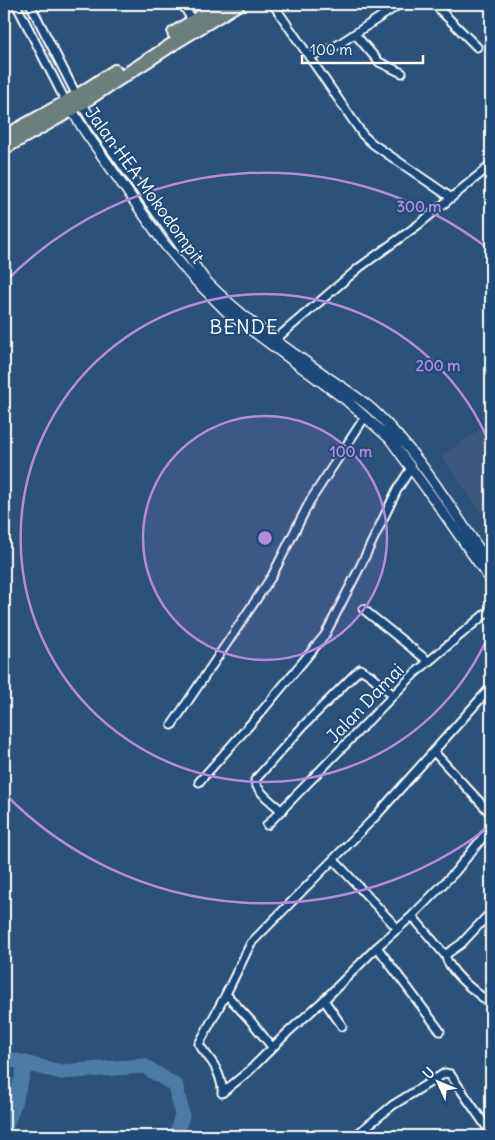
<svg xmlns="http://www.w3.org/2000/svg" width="495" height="1140" font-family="Delius,sans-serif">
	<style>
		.built { fill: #3c597c }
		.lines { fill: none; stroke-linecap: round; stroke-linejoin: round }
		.river { stroke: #4b7ca8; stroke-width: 15 }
		.minor-casing { stroke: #fff; stroke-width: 11 }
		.tertiary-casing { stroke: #fff; stroke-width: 12 }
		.trunk-casing { stroke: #fff; stroke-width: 16 }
		.minor { stroke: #1f4a7a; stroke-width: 7 }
		.tertiary { stroke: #1f4a7a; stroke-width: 9 }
		.trunk { stroke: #6a807d; stroke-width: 12 }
		.ring { fill: none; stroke: #b68bdc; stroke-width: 2.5 }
		.labels { text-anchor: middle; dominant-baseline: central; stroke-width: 4; stroke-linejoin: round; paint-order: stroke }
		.street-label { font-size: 18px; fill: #fff; stroke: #1f4a7a }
		.quarter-label { font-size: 20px; letter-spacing: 1px; fill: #fff; stroke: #1f4a7a }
		.centre { fill: #b68bdc; stroke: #1f4a7a; stroke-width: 2.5 }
		.ring-label { font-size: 15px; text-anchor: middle; font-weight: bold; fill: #b68bdc; stroke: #1f4a7a; stroke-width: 4; stroke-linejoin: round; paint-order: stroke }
	</style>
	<rect width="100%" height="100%" fill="#2c517b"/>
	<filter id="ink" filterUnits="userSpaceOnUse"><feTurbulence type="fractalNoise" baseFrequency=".02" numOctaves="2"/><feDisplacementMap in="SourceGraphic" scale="10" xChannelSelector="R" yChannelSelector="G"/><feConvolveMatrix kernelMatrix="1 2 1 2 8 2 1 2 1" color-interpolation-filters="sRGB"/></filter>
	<g filter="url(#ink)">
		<path class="built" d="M 491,422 L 491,526 L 441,456 Z"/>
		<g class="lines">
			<path class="river" d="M 4,1058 L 61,1072 L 144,1066 L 176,1086 L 182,1115 L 176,1136
				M 4,1132 L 17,1094 L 26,1063"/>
			<defs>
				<path id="minor" d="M 16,4 L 66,102
					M 30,4 L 77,96
					M 182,4 L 193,21
					M 273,4 L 363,135 L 373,144 L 450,197
					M 434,4 L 477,47
					M 355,34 L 379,62 L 402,73
					M 309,57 L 336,46 L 400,4
					M 276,339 L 360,267 L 418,225 L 491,165
					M 363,609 L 428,661
					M 491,687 L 375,817 L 251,943 L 226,994 L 199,1044 C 202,1050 206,1053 209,1058 C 216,1066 223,1082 222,1093 L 249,1071 L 288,1032 L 324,1000 L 377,947 L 412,916 L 455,872 L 491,827
					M 172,725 L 272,576 L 310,501 L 365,417
					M 434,752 L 491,814
					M 199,782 L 262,711 L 325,635 L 360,567 L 397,490 L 411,468
					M 282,811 C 274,804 255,790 255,780 L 304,725 L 360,669 L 370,675 L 393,695
					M 267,825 L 415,673 L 491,609
					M 334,860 L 398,929
					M 412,916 L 445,955 L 461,944 L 491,912
					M 377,947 L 440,1031
					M 445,955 C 452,976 475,991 491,1004
					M 226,994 L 250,1020 L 272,1047
					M 324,1000 L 342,1026
					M 355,1136 L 393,1105 L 445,1073 L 450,1074 L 488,1129 L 491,1136"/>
				<path id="tertiary" d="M 78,98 L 94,124 L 205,280 C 240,316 281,345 322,373 C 339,386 358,396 374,411 C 421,455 454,514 491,566
					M 69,106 L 86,133 L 165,245 L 192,277 L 227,312 L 347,401 L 389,438 L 433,498 L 491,581"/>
				<path id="trunk" d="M 174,33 L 220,4
					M 4,137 L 77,96 L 115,71
					M 4,148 L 71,110 L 176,42 L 238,4"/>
			</defs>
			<use href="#minor" class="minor-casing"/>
			<use href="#tertiary" class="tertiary-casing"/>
			<use href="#trunk" class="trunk-casing"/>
			<use href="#minor" class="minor"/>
			<use href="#tertiary" class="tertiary"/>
			<use href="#trunk" class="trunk"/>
		</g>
	</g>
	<circle cx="265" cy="538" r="122" fill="#b68bdc" fill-opacity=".12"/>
	<g class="ring">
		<circle cx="265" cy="538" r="122"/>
		<path d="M491 629A244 244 0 1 1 491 447"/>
		<path d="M490 826A365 365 0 0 1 5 794M5 282A365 365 0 0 1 490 250"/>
	</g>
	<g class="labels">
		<g class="street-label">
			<text transform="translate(145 185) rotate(54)">Jalan HEA Mokodompit</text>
			<text transform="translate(365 703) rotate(-46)">Jalan Damai</text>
		</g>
		<g class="quarter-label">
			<text x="244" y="326">BENDE</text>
		</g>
	</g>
	<circle cx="265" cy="538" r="8" class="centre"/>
	<g class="ring-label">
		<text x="419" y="212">300 m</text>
		<text x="438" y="371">200 m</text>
		<text x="351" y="457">100 m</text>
	</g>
	<rect width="495" height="1140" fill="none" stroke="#1f4a7a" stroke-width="20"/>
	<rect x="10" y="10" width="475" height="1120" fill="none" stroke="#fff" stroke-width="2" filter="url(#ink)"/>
	<g transform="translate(438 1082) rotate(314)" stroke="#1f4a7a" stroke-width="4" paint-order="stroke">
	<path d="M0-4L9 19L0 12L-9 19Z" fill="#ffffff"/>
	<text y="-8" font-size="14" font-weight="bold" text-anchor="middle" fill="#ffffff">U</text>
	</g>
	<path d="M302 55v8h121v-8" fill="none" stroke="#ffffff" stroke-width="2.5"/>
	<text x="310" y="55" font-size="15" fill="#ffffff" stroke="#1f4a7a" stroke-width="4" paint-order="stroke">100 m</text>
</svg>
